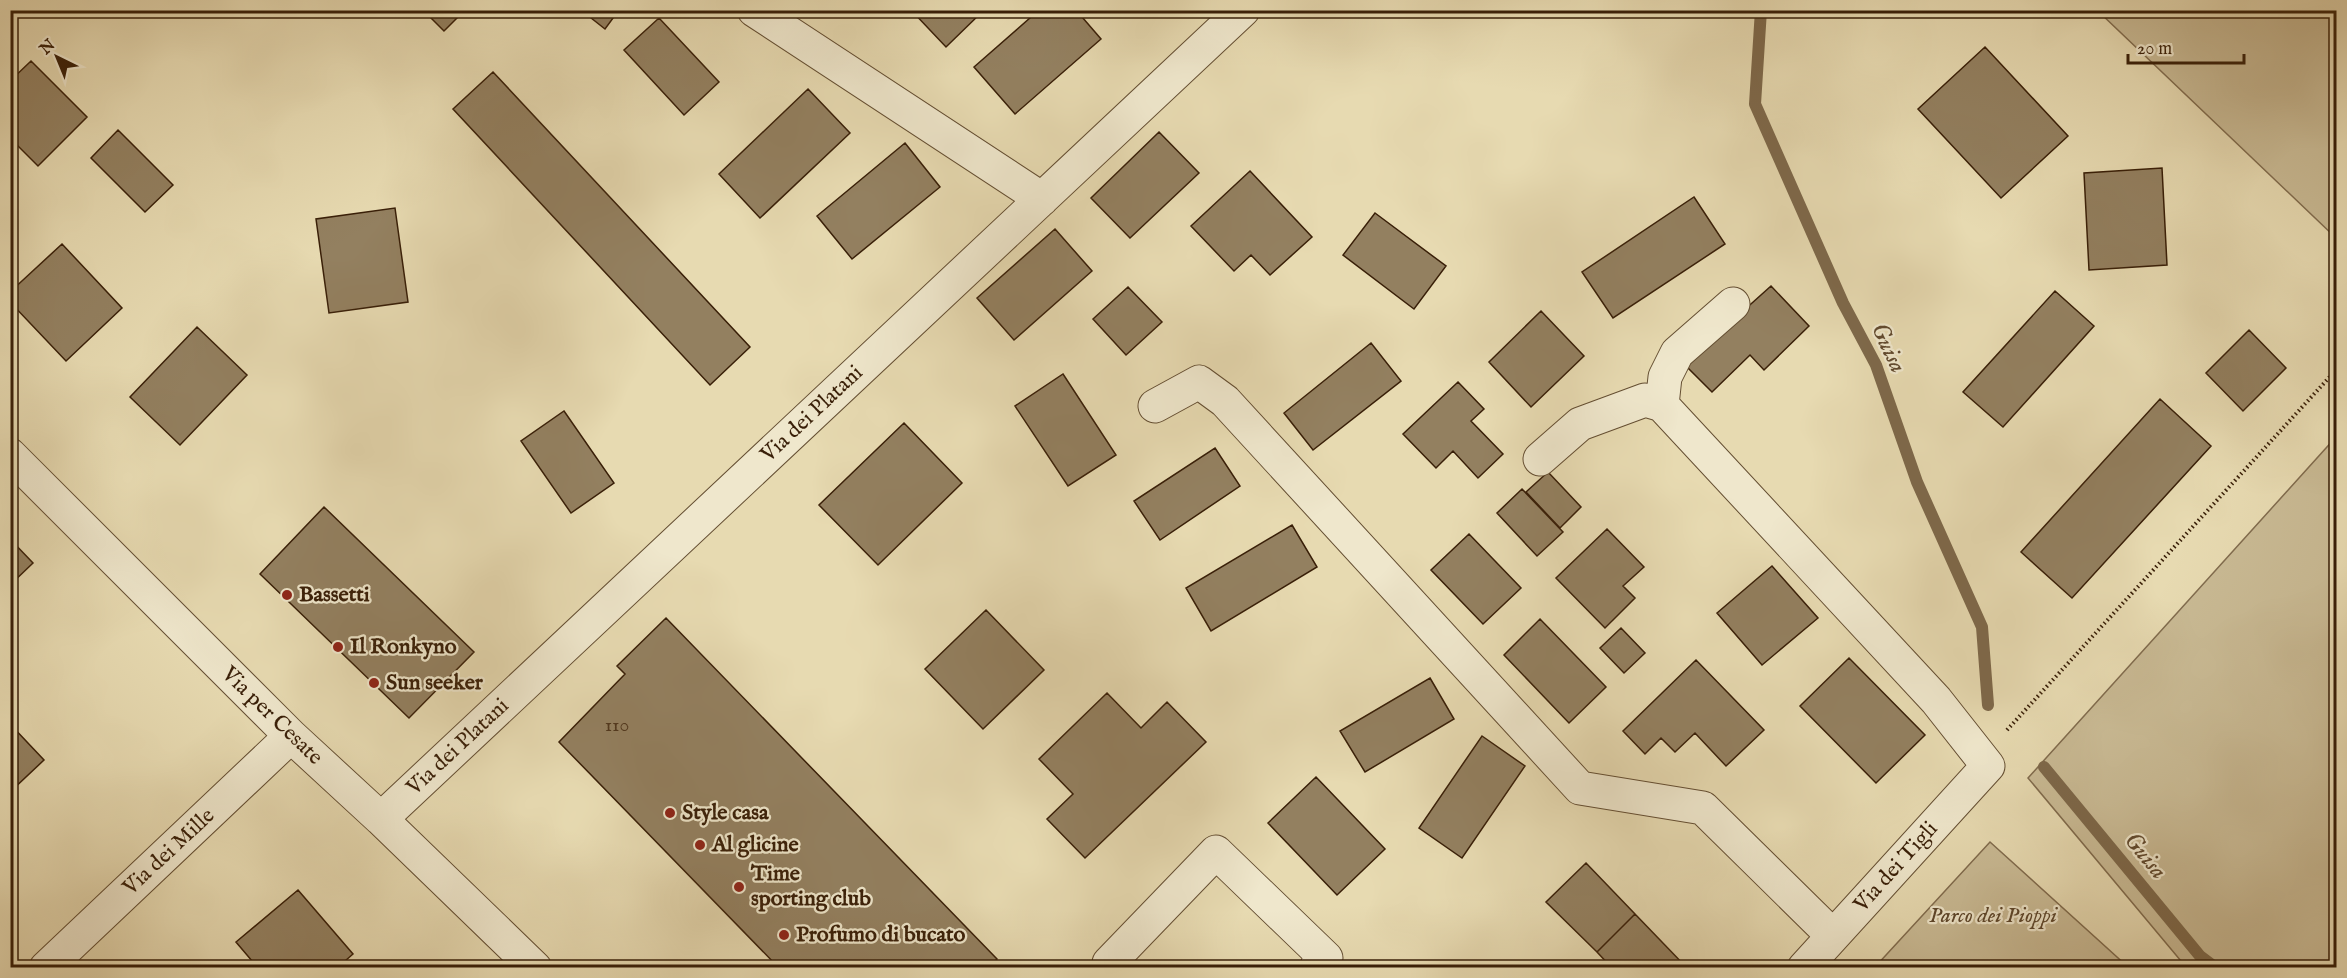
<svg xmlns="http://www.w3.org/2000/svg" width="2347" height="978" font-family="'IM FELL English',serif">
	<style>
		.green { fill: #c9ba94; stroke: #816c4e; stroke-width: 1.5 }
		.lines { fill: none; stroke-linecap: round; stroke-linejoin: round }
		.stream { stroke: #7e694b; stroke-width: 12 }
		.building { fill: #938060; stroke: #391f08; stroke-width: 1.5 }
		.minor-casing { stroke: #644e32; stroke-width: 35 }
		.path { stroke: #391f08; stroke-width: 4; stroke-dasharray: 1.5 3; stroke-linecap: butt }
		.minor { stroke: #efe7cc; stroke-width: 33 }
		.poi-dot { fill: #8f2418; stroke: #efe7cc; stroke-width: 2 }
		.labels { text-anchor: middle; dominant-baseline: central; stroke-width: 4.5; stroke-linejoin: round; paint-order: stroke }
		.number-label { font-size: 20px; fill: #50371e }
		.street-label { font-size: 22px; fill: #391f08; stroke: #efe7cc }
		.poi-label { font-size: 22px; font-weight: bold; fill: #391f08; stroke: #efe7cc; text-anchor: start }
		.park-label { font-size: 22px; font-style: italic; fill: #5d462b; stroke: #efe7cc }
		.water-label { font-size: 24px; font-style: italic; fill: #614a2f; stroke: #efe7cc }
	</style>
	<rect width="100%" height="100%" fill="#e7dab1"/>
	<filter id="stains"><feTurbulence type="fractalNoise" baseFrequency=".00333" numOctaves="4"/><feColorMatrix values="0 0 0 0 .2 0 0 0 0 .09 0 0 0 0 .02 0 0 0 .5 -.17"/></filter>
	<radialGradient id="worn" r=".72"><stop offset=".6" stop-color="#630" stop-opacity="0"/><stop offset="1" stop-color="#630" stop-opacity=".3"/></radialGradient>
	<path class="green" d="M 2098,11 L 2336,11 L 2336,238 Z
		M 2336,437 L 2336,967 L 2186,967 L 2028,778 Z
		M 1990,842 L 2128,967 L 1875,967 Z"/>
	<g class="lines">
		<path class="stream" d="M 1761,10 L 1755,104 L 1843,303 L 1876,365 L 1917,482 L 1982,627 L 1988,705
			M 2044,767 L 2200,956 L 2216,968"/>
	</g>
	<path class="building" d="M 423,10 L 465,10 L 444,31 Z
		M 581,10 L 619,10 L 605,29 Z
		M 911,10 L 984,10 L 946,47 Z
		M 1039,10 L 1076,10 L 1101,39 L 1015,114 L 974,67 Z
		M 659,18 L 719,82 L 684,115 L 624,50 Z
		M 1985,47 L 2068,136 L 2001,198 L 1918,109 Z
		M 31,61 L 87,117 L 38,166 L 10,138 L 10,81 Z
		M 493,72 L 750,347 L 710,385 L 453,109 Z
		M 808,89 L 850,133 L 760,218 L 719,174 Z
		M 118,130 L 173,185 L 145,212 L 91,158 Z
		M 1159,132 L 1199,173 L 1130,238 L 1091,198 Z
		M 905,143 L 940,187 L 852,259 L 817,216 Z
		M 2162,168 L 2167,265 L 2089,270 L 2084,173 Z
		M 1250,171 L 1312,237 L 1270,275 L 1251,255 L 1234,271 L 1191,226 Z
		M 1694,197 L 1725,244 L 1613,318 L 1582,272 Z
		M 395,208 L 408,302 L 329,313 L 316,219 Z
		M 1375,213 L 1446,266 L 1414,309 L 1343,255 Z
		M 1055,229 L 1092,271 L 1014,340 L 977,298 Z
		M 62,244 L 122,308 L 66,361 L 10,302 L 10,292 Z
		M 1771,286 L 1809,326 L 1764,370 L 1750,355 L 1712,392 L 1684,364 Z
		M 1128,287 L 1162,322 L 1126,355 L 1093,319 Z
		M 2055,291 L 2094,326 L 2003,427 L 1963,392 Z
		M 1541,311 L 1584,356 L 1531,407 L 1489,362 Z
		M 197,327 L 247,375 L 180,445 L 130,397 Z
		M 2249,330 L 2286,368 L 2243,411 L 2206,373 Z
		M 1371,343 L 1401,381 L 1313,450 L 1284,413 Z
		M 1063,374 L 1116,455 L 1068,486 L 1015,406 Z
		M 1458,382 L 1484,409 L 1471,421 L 1503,454 L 1478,478 L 1453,451 L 1436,468 L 1403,434 Z
		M 2160,399 L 2211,446 L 2072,598 L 2021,552 Z
		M 564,411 L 614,483 L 571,513 L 521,441 Z
		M 904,423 L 962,483 L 878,565 L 819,505 Z
		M 1215,448 L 1240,486 L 1160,540 L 1134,501 Z
		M 1548,472 L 1581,507 L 1560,528 L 1526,492 Z
		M 1522,489 L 1563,532 L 1537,556 L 1497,513 Z
		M 324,507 L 474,652 L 409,718 L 260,574 Z
		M 1292,525 L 1317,567 L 1211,631 L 1186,588 Z
		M 1607,529 L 1644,567 L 1623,586 L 1635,598 L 1605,628 L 1556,578 Z
		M 1469,534 L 1521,588 L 1483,624 L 1431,570 Z
		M 10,539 L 33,563 L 10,585 Z
		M 1772,566 L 1818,618 L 1762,665 L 1717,613 Z
		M 986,610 L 1044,670 L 983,729 L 925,669 Z
		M 666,618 L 997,959 L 988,968 L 779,968 L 559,742 L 625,674 L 617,666 Z
		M 1540,619 L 1606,687 L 1569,723 L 1504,655 Z
		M 1621,628 L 1645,653 L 1624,673 L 1600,648 Z
		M 1849,658 L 1925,735 L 1876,783 L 1800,706 Z
		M 1696,660 L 1764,730 L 1726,766 L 1695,733 L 1675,752 L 1661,738 L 1645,754 L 1623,731 Z
		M 1430,678 L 1454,719 L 1365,772 L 1340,731 Z
		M 1107,693 L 1141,728 L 1167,702 L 1206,742 L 1085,858 L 1047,819 L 1073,794 L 1039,759 Z
		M 10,724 L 44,760 L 10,792 Z
		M 1482,736 L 1525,766 L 1462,858 L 1419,828 Z
		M 1316,777 L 1385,849 L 1337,895 L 1268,823 Z
		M 1586,863 L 1635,914 L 1597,952 L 1546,902 Z
		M 298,890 L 353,954 L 337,968 L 258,968 L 236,942 Z
		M 1635,914 L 1687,968 L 1612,968 L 1597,952 Z"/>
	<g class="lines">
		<defs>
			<path id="minor" d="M 754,10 L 1042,199
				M 1662,405 L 1665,377 L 1677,353 L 1733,304
				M 1155,406 L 1199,382 L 1225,401 L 1580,788 L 1703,808 L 1833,936
				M 10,455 L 291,736 L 381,819 L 535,968
				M 1540,459 L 1580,424 L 1645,400 L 1662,405 L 1936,700 L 1988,766 L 1804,968
				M 381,819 L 1243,10
				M 46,968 L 291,736
				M 1113,968 L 1109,963 L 1216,852 L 1326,958 L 1316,968"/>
		</defs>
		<use href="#minor" class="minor-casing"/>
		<path class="path" d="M 2007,730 L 2336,370"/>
		<use href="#minor" class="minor"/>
	</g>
	<g class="poi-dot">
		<circle cx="287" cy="595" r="6"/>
		<circle cx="338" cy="647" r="6"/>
		<circle cx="374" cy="683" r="6"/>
		<circle cx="670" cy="813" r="6"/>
		<circle cx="700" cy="845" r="6"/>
		<circle cx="739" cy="887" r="6"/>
		<circle cx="784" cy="935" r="6"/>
	</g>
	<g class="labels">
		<g class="number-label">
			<text x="617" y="725">110</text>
		</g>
		<g class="street-label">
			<text transform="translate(812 414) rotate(-43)">Via dei Platani</text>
			<text transform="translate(272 716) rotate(44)">Via per Cesate</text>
			<text transform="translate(458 747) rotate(-43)">Via dei Platani</text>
			<text transform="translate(169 852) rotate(-43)">Via dei Mille</text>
			<text transform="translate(1896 867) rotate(-48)">Via dei Tigli</text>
		</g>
		<g class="poi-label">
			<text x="299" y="595">Bassetti</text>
			<text x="350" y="647">Il Ronkyno</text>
			<text x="386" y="683">Sun seeker</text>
			<text x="682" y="813">Style casa</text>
			<text x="712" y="845">Al glicine</text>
			<text x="751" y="874">Time<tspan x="751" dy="25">sporting club</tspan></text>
			<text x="796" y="935">Profumo di bucato</text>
		</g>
		<g class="park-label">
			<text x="1993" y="916">Parco dei Pioppi</text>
		</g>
		<g class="water-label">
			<text transform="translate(1888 348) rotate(65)">Guisa</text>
			<text transform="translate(2145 856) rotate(51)">Guisa</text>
		</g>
	</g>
	<rect width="2347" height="978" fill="none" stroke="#e7dab1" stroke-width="36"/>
	<rect x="12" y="12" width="2323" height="954" fill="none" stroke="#391f08" stroke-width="3"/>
	<rect x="18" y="18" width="2311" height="942" fill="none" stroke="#391f08" stroke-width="1.5"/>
	<g transform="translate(57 57) rotate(317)" stroke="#efe7cc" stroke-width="4.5" paint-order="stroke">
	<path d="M0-4.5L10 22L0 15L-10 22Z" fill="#391f08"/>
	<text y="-9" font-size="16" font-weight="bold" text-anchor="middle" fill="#391f08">N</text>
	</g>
	<path d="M2128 54v9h116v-9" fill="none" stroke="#391f08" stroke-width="3"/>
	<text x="2137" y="54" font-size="18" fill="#391f08" stroke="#efe7cc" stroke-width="4.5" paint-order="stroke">20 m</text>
	<rect width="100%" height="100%" filter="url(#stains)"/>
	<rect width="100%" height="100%" fill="url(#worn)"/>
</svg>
